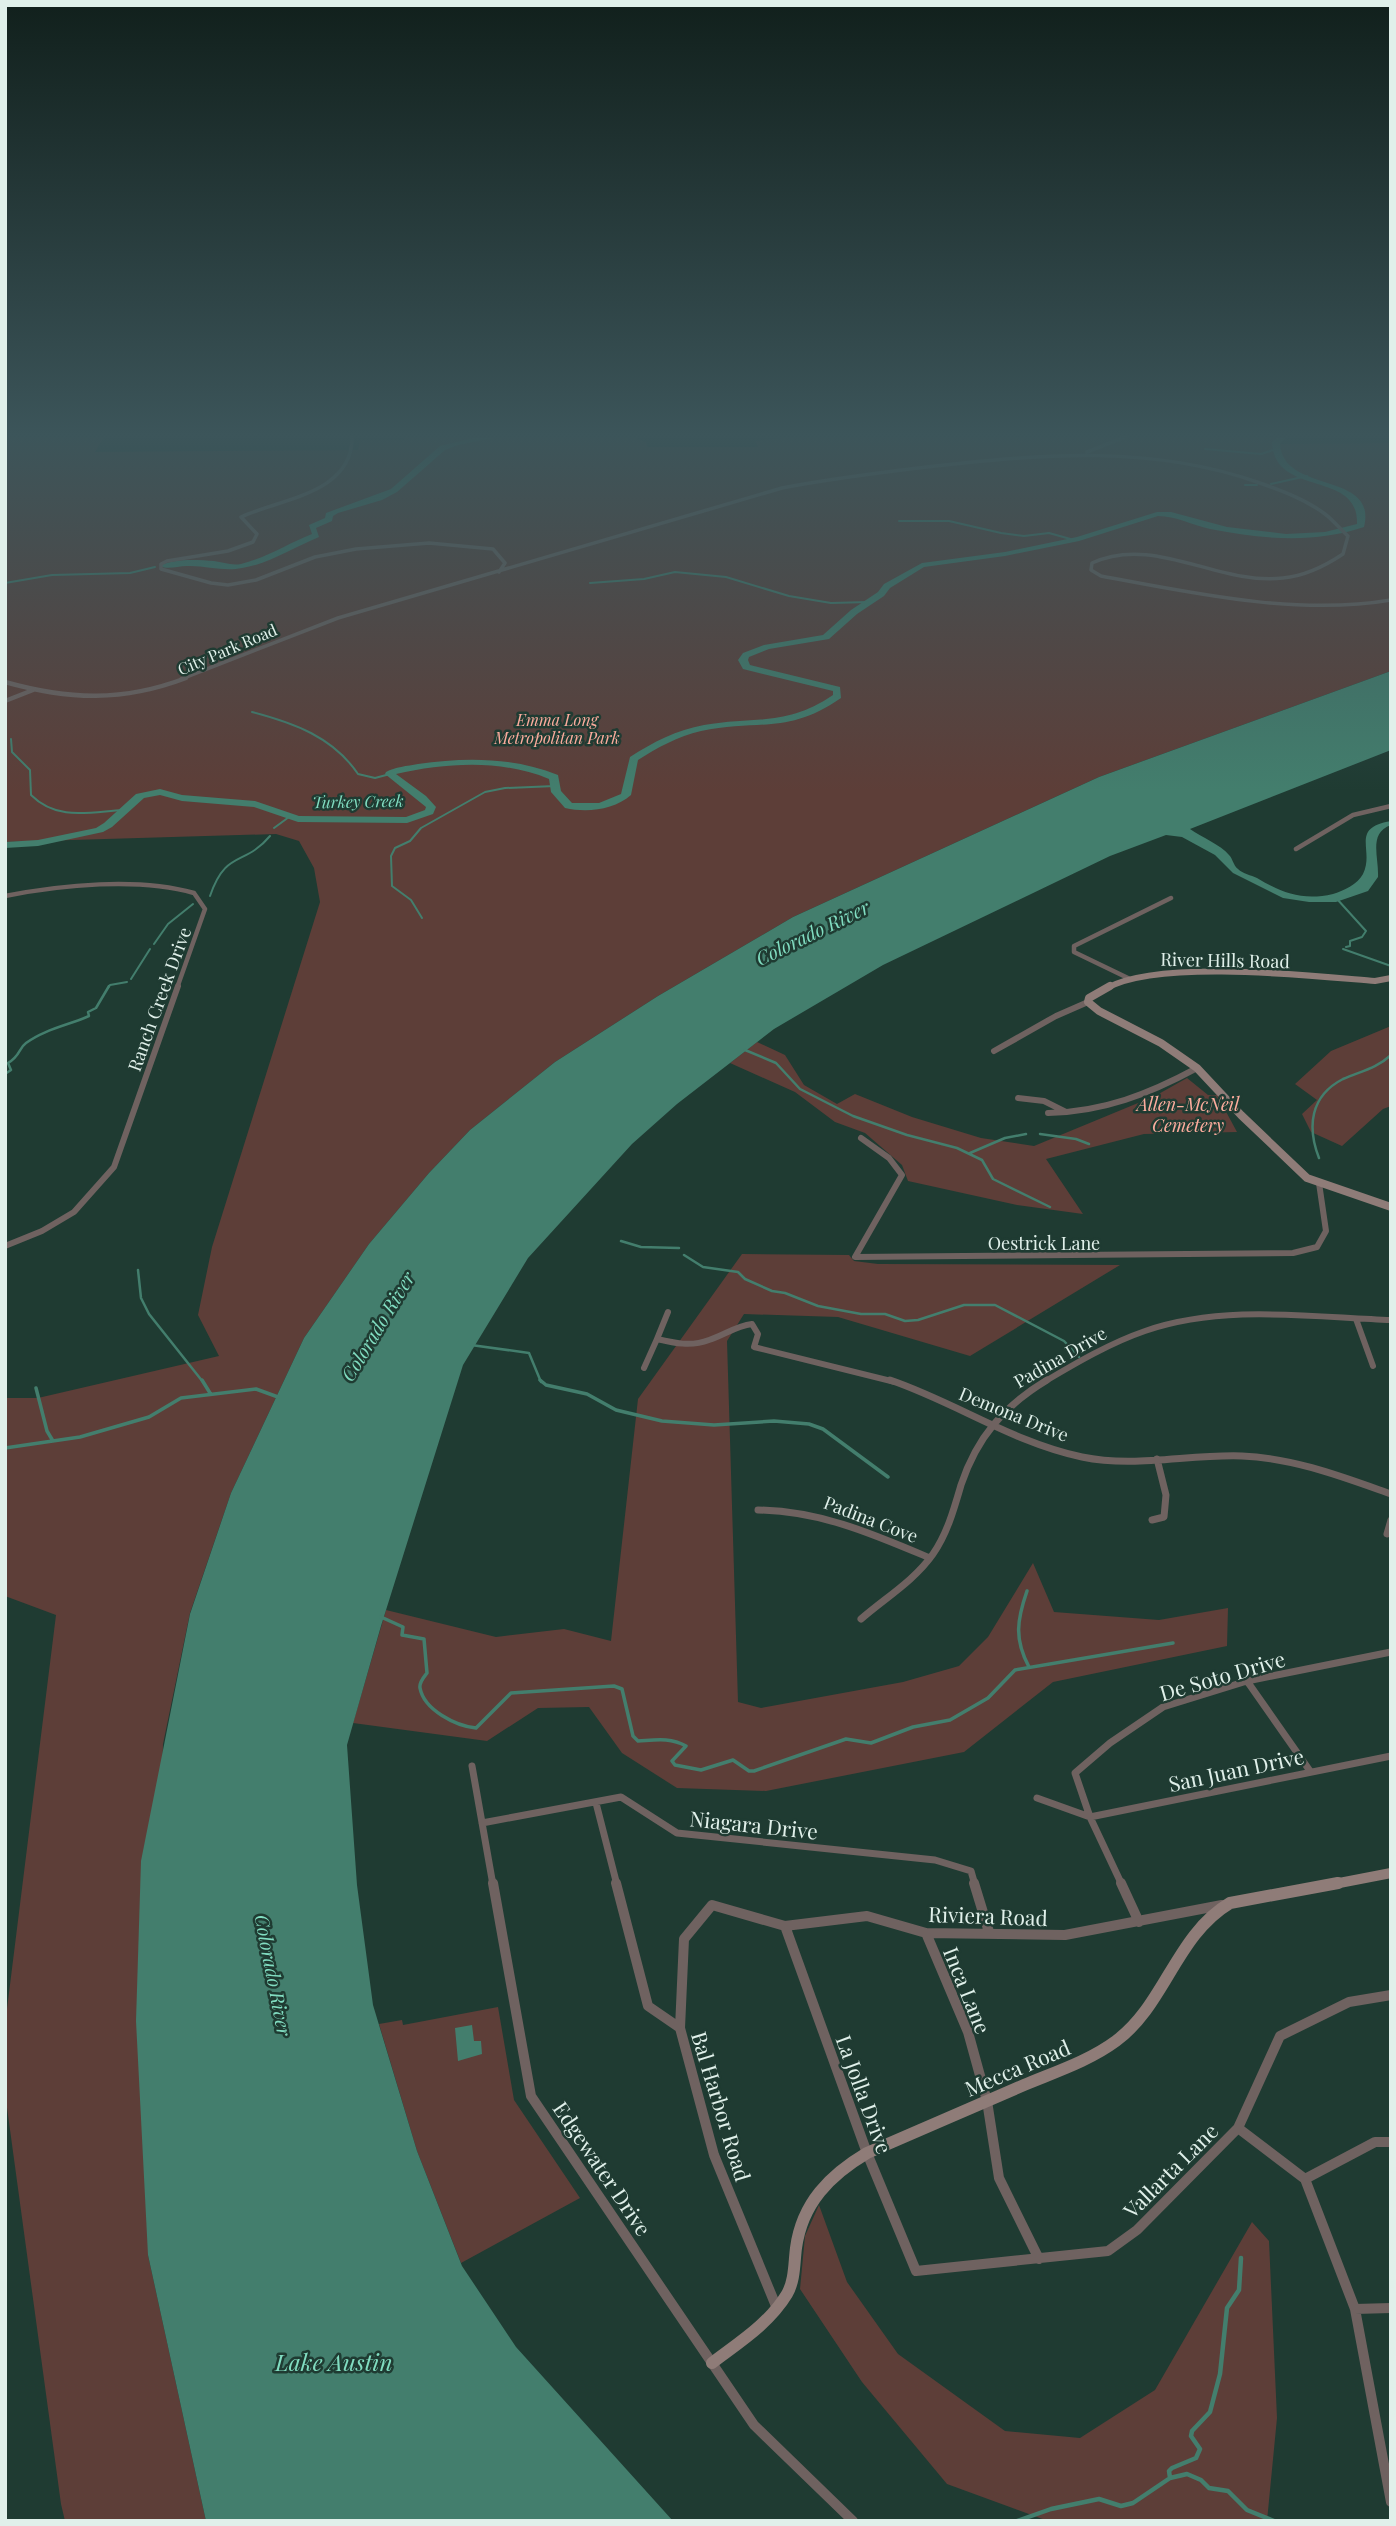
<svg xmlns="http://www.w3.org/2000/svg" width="1396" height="2526" font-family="'Playfair Display',serif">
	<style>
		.green { fill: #5d3e38 }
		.water { fill: #437e6d }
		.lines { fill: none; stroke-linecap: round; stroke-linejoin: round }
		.stream-far3 { stroke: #437e6d; stroke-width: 2 }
		.stream-far2 { stroke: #437e6d; stroke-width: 2.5 }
		.stream-far1 { stroke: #437e6d; stroke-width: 3.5 }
		.stream { stroke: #437e6d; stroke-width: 4.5 }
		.river { fill: #437e6d; fill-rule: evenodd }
		.street-far4 { stroke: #6f6260; stroke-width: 3.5 }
		.street-far3 { stroke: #6f6260; stroke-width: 4.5 }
		.street-far2 { stroke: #6f6260; stroke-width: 6 }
		.street-far1 { stroke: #6f6260; stroke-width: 7 }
		.street { stroke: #6f6260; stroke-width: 10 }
		.secondary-far3 { stroke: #8f7c78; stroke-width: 6 }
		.secondary-far2 { stroke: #8f7c78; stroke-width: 8 }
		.secondary-far1 { stroke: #8f7c78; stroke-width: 10 }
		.secondary { stroke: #8f7c78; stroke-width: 12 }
		.labels { text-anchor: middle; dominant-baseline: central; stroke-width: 5; stroke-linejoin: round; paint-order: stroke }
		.far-street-label { font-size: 16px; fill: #e0f0ea; stroke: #1f3b32 }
		.far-park-label { font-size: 16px; font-style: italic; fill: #fcac9d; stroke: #1f3b32 }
		.far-water-label { font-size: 16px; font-style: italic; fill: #81ddc1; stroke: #1f3b32 }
		.street-label { font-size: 18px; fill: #e0f0ea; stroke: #1f3b32 }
		.park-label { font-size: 18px; font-style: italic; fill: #fcac9d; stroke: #1f3b32 }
		.water-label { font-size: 19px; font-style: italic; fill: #81ddc1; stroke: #1f3b32 }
		.near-street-label { font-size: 21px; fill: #e0f0ea; stroke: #1f3b32 }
		.near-water-label { font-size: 23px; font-style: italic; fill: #81ddc1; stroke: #1f3b32 }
	</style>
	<rect width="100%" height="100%" fill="#1f3b32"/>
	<path class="green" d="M 5,437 L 104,437 L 95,452 L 358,450 L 360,440 L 404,440 L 405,437 L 633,437 L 646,442 L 647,447 L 758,447 L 755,441 L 791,437 L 1121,437 L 1110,444 L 1129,437 L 1276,437 L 1273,444 L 1391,443 L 1391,671 L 1099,777 L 793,917 L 658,996 L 555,1062 L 470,1130 L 429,1173 L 369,1244 L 304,1338 L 231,1493 L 190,1613 L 163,1744 L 148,2255 L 206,2521 L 65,2521 L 61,2504 L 5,2093 L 5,2025 L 56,1615 L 5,1596 L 5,1398 L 38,1398 L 219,1356 L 198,1315 L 212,1247 L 320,902 L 314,868 L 299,841 L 276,834 L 5,842 Z
		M 1391,1026 L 1391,1106 L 1383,1109 L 1342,1146 L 1311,1132 L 1302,1114 L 1317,1100 L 1295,1084 L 1331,1051 Z
		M 757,1042 L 785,1055 L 804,1085 L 837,1104 L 855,1094 L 912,1117 L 981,1138 L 1034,1146 L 1155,1096 L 1187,1078 L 1208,1095 L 1217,1095 L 1237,1132 L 1144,1134 L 1046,1159 L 1083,1214 L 1017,1205 L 908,1181 L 902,1165 L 865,1133 L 835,1122 L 795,1092 L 730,1063 Z
		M 742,1254 L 849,1255 L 854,1261 L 878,1264 L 1120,1265 L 970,1356 L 838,1317 L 744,1314 L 727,1341 L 738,1702 L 761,1708 L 903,1682 L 959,1666 L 988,1637 L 1033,1563 L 1054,1612 L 1159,1620 L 1228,1608 L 1227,1646 L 1053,1682 L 964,1752 L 766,1791 L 677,1788 L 622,1753 L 589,1707 L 538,1708 L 487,1741 L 353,1723 L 386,1610 L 496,1637 L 564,1629 L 611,1641 L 638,1399 Z
		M 498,2007 L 514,2100 L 580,2198 L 461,2263 L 417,2151 L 379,2024 L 402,2020 L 403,2025 Z
		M 819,2205 L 847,2282 L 898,2354 L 1005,2431 L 1080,2438 L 1155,2390 L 1252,2222 L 1269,2241 L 1277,2418 L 1267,2521 L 1048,2521 L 947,2484 L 862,2382 L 800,2289 L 805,2236 Z"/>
	<path class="water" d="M 1391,671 L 1391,750 L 1190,829 C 1201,837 1221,845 1229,855 C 1233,859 1233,865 1238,869 C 1243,874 1251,875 1257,878 C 1282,893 1303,901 1333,894 C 1343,891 1358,884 1363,874 C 1375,850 1349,828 1391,821 L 1391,825 C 1368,833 1379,857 1378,877 L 1368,891 L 1336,902 L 1309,902 L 1283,898 L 1233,873 L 1215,855 L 1182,837 L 1166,835 L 1110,856 L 883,965 L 774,1029 L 677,1104 L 632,1144 L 528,1258 L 463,1365 L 381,1626 L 347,1745 L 357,1885 L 373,2005 L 417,2151 L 462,2266 L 516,2347 L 673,2521 L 206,2521 L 148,2255 L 136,2021 L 141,1861 L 190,1614 L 231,1493 L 304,1338 L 369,1244 L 429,1173 L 470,1130 L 555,1062 L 658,996 L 793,917 L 1099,777 Z
		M 472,2025 L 474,2041 L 481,2041 L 482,2054 L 458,2061 L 455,2028 Z"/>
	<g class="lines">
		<path class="stream-far3" d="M 1205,449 L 1261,454 L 1276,449
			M 1271,484 L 1307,476
			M 1245,485 L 1257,485
			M 899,521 L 949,521 L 1001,533 L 1024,536 L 1049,533 L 1074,540
			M 5,583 L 52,575 L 130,573 L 155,567
			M 590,583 L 644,579 L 675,572 L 726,577 L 789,596 L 831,603 L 869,602
			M 252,712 C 294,723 333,737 358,774 L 375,778 L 390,774
			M 11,739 L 12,752 L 30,770 L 31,795 C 57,821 89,812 123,810
			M 274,828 L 289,817
			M 210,896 C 226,849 244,867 270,836
			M 1337,899 L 1366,931 L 1362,937 L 1350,941 L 1350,946 L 1346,947
			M 422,918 L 411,900 L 392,886 L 391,856 L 395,848 L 410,841 L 421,828 L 485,792 L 505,788 L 555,786
			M 154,944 L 168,924 L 193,904
			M 1343,949 L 1391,966
			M 131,979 L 150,949
			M 108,988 L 110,985 L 127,982"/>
		<path class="stream-far2" d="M 745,1050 L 776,1063 L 800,1089 L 853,1116 L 907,1135 L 957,1148 L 982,1160 L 993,1179 L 1050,1207
			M 5,1074 L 11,1070 L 8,1063 C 21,1055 18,1049 26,1043 C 45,1029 69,1025 89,1016 L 88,1012 L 96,1008 L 109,986
			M 1040,1134 L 1076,1139 L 1089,1144
			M 970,1153 L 1005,1138 L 1026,1134
			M 1319,1158 C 1307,1127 1310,1096 1343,1079 C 1361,1071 1376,1069 1391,1055
			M 621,1241 L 641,1247 L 679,1248
			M 684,1255 L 703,1267 L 738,1272 L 745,1279 L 772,1291 L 785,1293 L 818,1306 L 861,1314 L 885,1314 L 905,1321 L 918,1320 L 964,1305 L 995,1305 L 1064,1341 L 1079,1357
			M 138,1270 L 141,1298 L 149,1314 L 203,1382
			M 471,1345 L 529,1353 L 541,1382"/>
		<path class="stream-far1" d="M 202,1380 L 210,1393
			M 540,1380 L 546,1385 L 587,1394 L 616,1410 L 662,1421 L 714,1425 L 774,1421 L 809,1424 L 823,1429 L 888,1477
			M 36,1388 L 47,1431 L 53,1441
			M 5,1448 L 80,1437 L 149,1417 L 181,1398 L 256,1389 L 278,1397
			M 1027,1591 C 1017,1620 1014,1639 1029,1667
			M 381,1617 L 403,1627 L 402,1635 L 424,1639 L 427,1673 C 424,1677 419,1682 420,1688 C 424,1710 456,1726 476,1728 L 511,1693 L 614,1686 L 622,1689 L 633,1736 L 638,1741 C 655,1740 670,1737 686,1746 L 672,1761 L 675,1765 L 701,1770 L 733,1760 L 749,1771 L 754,1771 L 846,1739 L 871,1743 L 913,1727 L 950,1720 L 988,1698 L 1015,1670 L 1173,1643"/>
		<path class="stream" d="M 1170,2478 L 1187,2474 L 1201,2480 L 1209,2488 L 1228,2491 L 1247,2510 L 1274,2521
			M 1017,2521 L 1051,2509 L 1099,2499 L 1121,2506 L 1133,2503 L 1170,2478 L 1169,2471 L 1172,2468 L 1196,2458 L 1200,2449 L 1191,2436 L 1192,2431 L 1210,2412 L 1220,2374 L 1227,2308 L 1239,2290 L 1241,2258"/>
		<path class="river" d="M 477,437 L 498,437 L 458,445 L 445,450 L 397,492 L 382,500 L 338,513 L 333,516 L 332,521 L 316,528 L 319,537 C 294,547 269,564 242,568 C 223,572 205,565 187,566 C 177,566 168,570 160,566 C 174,558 198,560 214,561 C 223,562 231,566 241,564 C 266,558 289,543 312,534 L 309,525 L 325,518 L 326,513 L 391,489 L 440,446 Z
			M 1278,437 L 1286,437 L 1280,443 C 1282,495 1378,470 1364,527 C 1313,544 1262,539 1210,529 C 1192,525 1176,516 1158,516 L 1079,541 L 1005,556 L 924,567 L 890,588 L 884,596 L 857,614 L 829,639 L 769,649 L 749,657 L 748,660 L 750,665 L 840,687 L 841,698 C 788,735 758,719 701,731 C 678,736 657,748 638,760 L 631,795 C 614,810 587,813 565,808 L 551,792 L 549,779 C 501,759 446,763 396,774 L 426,796 L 436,807 L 433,814 L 407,823 L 298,822 L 254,807 L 182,801 L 160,795 L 144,798 L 112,827 L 103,832 L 38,846 L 5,848 L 5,842 L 38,840 L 96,828 L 104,823 L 136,794 L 160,789 L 182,795 L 255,801 L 299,816 L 406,817 L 425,810 L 426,807 L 385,774 L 386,772 C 395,767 407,766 418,764 C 465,757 513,757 558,775 L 561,791 L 572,803 L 599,803 L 621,794 L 630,757 C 653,742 677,730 704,725 C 755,716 786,727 833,695 L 833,691 L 743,669 L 738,660 L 743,653 L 764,645 L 823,635 L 851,610 L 878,592 L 884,584 L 922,563 L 1005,552 L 1077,537 L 1157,512 L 1171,512 L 1227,527 L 1286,534 L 1325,532 L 1357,524 C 1359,469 1274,498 1272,442 Z"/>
		<path class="street-far4" d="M 352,437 C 353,494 279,499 241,517 L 257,534 L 253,542 L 228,551 L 167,561 L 161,564 L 161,569 L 211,583 L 228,585 L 256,580 L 315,557 L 356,549 L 429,543 L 493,549 L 505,563 L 499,572
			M 1087,452 L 1125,437
			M 181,679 L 338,618 L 782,488 C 833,478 884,472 935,466 C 1045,454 1151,445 1257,482 C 1280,490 1305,499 1325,514 C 1333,520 1340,529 1348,536 L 1343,554 C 1325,566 1305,576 1283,578 C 1219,586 1154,534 1092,563 L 1091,570 L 1101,576 C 1193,593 1297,616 1391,600"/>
		<path class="street-far3" d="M 5,682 C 69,700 123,702 186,678
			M 5,701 L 33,690
			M 1296,849 L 1353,815 L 1391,806
			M 5,896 C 61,885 138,877 194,893 L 205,909 L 177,988
			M 1130,979 L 1074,952 L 1074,946 L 1171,898"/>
		<path class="street-far2" d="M 994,1051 L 1056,1016 L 1088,1002
			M 1018,1098 L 1044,1101 L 1066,1112
			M 1048,1113 C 1103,1112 1149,1094 1197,1068
			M 861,1138 L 889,1158 L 902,1175 L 855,1257 L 1293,1253 L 1317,1247 L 1326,1231 L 1319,1183
			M 5,1246 L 42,1231 L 74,1212 L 114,1167 L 178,986
			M 668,1312 L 657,1339 C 674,1343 691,1347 709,1340 C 724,1335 736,1326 752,1324 L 758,1334 L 754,1347 L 895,1382
			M 1356,1319 L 1373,1366
			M 644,1368 L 657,1339
			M 1044,1382 C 1076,1363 1110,1343 1145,1331 C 1223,1304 1310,1317 1391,1320"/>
		<path class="street-far1" d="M 890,1380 C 955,1402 1014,1443 1082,1457 C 1135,1468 1189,1454 1242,1456 C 1294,1458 1343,1477 1391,1494
			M 758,1510 C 821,1511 873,1534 930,1558
			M 1152,1520 L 1164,1517 L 1166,1495 L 1157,1459
			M 1387,1534 L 1391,1520
			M 861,1619 C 885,1598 914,1581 933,1554 C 947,1534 954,1509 961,1485 C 977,1437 1004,1406 1047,1380
			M 1247,1681 L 1310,1771
			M 472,1766 L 493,1885
			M 1037,1798 L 1090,1817 L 1391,1756
			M 596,1803 L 617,1885
			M 482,1823 L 621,1797 L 677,1833 L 935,1860 L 971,1871 L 975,1885
			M 1122,1885 L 1090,1817 L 1075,1773 L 1110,1743 L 1163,1707 L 1247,1681 L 1391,1652"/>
		<path class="street" d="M 493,1883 L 531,2096 L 754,2425 L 853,2521
			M 616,1883 L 648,2006 L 680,2028 L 714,2155 L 776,2306
			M 974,1883 L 989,1932
			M 1121,1883 L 1139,1922
			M 785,1926 L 867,2153 L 916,2271 L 1108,2251 L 1137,2230 L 1238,2128 L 1280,2036 L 1349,2002 L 1391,1995
			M 926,1933 L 968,2032 L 987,2101 L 999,2178 L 1039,2259
			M 680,2028 L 684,1939 L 712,1905 L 785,1926 L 867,1916 L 926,1933 L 1065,1935 L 1222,1905
			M 1238,2128 L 1305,2179 L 1355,2309 L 1391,2502
			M 1305,2179 L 1375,2142 L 1391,2142
			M 1355,2309 L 1391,2308"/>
		<path class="secondary-far3" d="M 1107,988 C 1159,959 1313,976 1375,981 L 1391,978"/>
		<path class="secondary-far2" d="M 1110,986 L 1089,998 L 1088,1002 L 1099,1011 L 1161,1043 L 1197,1068 L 1241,1115 L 1307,1178 L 1391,1207"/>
		<path class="secondary-far1" d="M 1329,1885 L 1391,1873"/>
		<path class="secondary" d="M 712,2363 C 738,2343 769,2324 787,2294 C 795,2280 794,2263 796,2248 C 802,2203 830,2175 867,2153 C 919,2130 972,2108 1024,2085 C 1055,2072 1089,2061 1116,2041 C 1165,2005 1176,1935 1230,1903 L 1338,1883"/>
	</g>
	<linearGradient id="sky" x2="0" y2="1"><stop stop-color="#11201c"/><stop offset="0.55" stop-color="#3c555a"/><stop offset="1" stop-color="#3c555a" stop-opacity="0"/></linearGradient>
	<rect width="1396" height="791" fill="url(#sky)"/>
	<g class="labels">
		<g class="far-street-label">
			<text transform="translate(227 649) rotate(-23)">City Park Road</text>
		</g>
		<g class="far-park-label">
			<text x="557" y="719">Emma Long<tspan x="557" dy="18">Metropolitan Park</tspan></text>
		</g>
		<g class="far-water-label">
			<text transform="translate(358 801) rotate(-1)">Turkey Creek</text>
		</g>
		<g class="street-label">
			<text transform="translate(1225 960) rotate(1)">River Hills Road</text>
			<text transform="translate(159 999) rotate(-70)">Ranch Creek Drive</text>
			<text x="1044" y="1243">Oestrick Lane</text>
			<text transform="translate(1060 1357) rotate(-30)">Padina Drive</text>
			<text transform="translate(1014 1414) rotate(22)">Demona Drive</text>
			<text transform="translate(871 1519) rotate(21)">Padina Cove</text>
		</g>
		<g class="park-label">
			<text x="1188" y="1104">Allen-McNeil<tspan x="1188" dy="21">Cemetery</tspan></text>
		</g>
		<g class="water-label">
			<text transform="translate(812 932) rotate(-26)">Colorado River</text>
			<text transform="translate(377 1326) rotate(-59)">Colorado River</text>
			<text transform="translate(274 1975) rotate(79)">Colorado River</text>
		</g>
		<g class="near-street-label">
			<text transform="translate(1222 1675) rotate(-16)">De Soto Drive</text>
			<text transform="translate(1236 1769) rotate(-12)">San Juan Drive</text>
			<text transform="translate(754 1824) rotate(6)">Niagara Drive</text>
			<text transform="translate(988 1915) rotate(2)">Riviera Road</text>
			<text transform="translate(968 1990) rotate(68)">Inca Lane</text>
			<text transform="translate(1017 2067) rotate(-23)">Mecca Road</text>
			<text transform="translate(865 2094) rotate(70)">La Jolla Drive</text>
			<text transform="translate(722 2106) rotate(73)">Bal Harbor Road</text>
			<text transform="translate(603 2168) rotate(56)">Edgewater Drive</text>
			<text transform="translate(1170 2170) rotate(-45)">Vallarta Lane</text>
		</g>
		<g class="near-water-label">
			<text x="334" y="2361">Lake Austin</text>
		</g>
	</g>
	<rect width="1396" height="2526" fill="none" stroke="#e0f0ea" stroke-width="14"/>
</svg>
